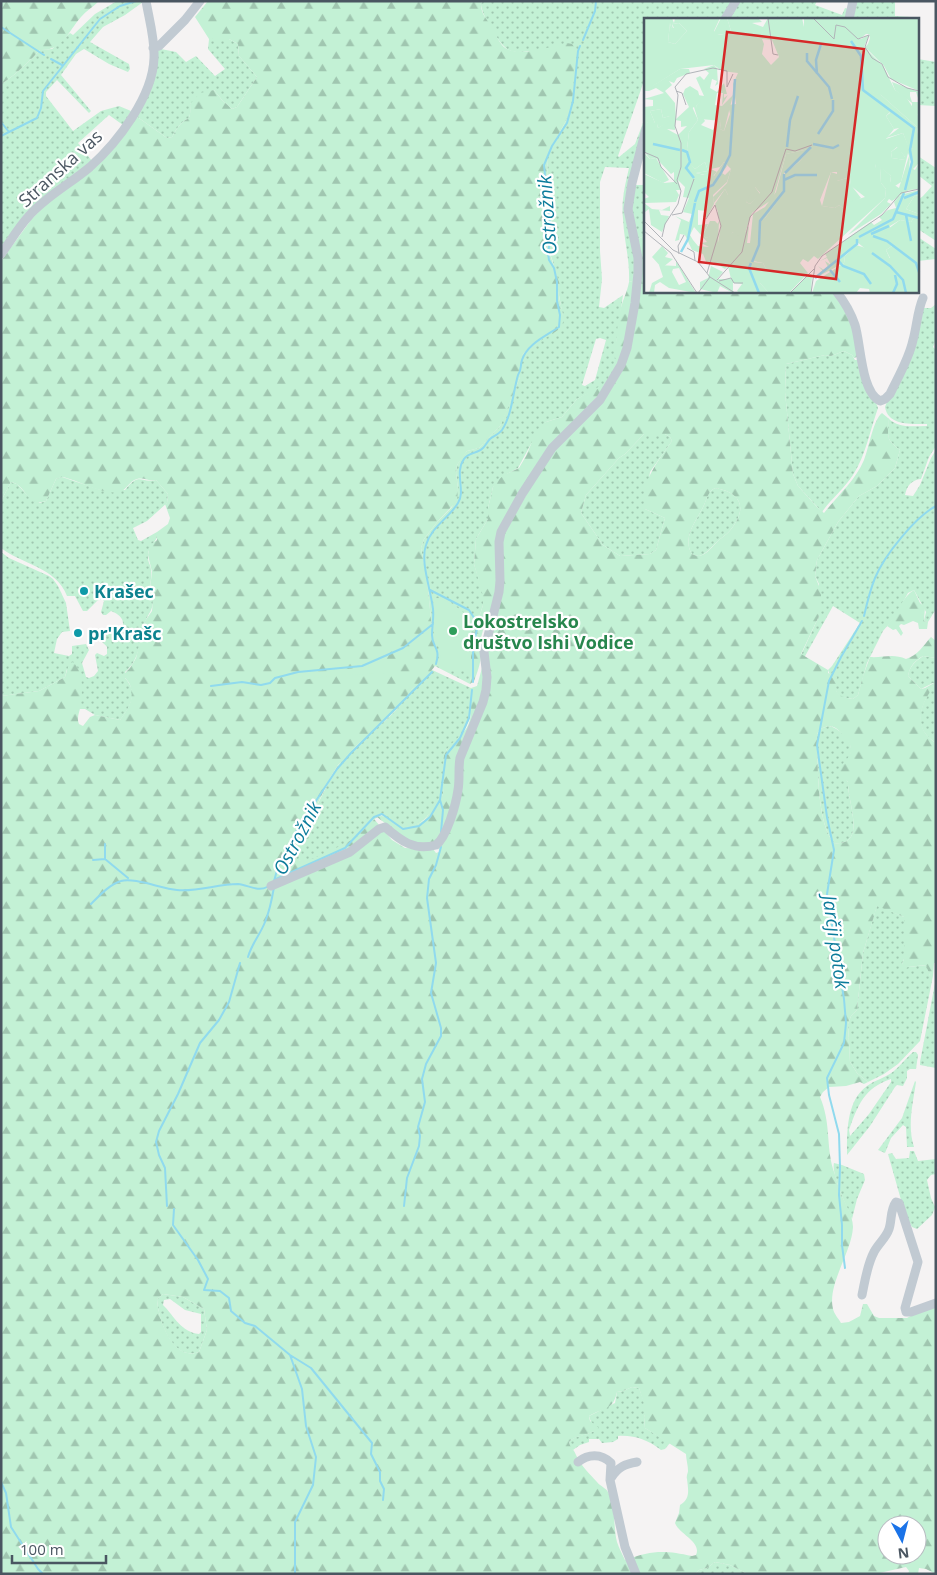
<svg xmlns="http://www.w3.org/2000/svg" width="937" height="1575" font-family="'Open Sans',sans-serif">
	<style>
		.grass { fill: url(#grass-dots); fill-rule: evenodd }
		.forest { fill: url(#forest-firs); fill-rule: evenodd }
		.pitch { fill: #c3f1d5 }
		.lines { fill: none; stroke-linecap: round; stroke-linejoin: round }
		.stream { stroke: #90daee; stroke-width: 2 }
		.minor { stroke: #c1cad2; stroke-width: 9 }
		.culture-dot { fill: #0f9aa8; stroke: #fff; stroke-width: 2 }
		.leisure-dot { fill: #2e9e5b; stroke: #fff; stroke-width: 2 }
		.labels { text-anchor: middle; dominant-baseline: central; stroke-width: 4.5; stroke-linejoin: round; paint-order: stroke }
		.street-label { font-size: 18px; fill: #4a5661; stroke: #fff }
		.culture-label { font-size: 18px; font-weight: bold; fill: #0d838f; stroke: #fff; text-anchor: start }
		.leisure-label { font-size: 18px; font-weight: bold; fill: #27864d; stroke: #fff; text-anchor: start }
		.water-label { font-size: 19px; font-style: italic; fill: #0c7c9b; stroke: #fff }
		.inset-river { fill: none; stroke: #90daee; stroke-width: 2.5 }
		.inset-road { fill: none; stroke: #b1b4b9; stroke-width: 1 }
		.view { fill: #d62828; fill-opacity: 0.15; stroke: #d62828; stroke-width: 2.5 }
		.inset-edge { fill: none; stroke: #4a5661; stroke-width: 2.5 }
	</style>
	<defs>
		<pattern id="grass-dots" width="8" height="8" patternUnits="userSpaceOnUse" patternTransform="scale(1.25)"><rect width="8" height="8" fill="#c3f1d5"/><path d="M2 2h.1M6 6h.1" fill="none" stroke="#a0c6b0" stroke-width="1.8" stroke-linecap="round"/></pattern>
		<pattern id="forest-firs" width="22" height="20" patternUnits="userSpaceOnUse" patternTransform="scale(1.25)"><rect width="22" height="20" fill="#c3f1d5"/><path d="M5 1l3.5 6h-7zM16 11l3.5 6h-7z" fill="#a0c6b0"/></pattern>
	</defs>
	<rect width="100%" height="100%" fill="#f5f3f3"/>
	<path class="grass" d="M 117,1 L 143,2 L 125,15 L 103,27 L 90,42 L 129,64 L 130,69 L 128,72 L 109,64 L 84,49 L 76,54 L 61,75 L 91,111 L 89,113 L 57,80 L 46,92 L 46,96 L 73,131 L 101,111 L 119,106 L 131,111 L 123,125 L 109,115 L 78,143 L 92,161 L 1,249 L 1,84 C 11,79 32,59 40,50 L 52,49 L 70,33 L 73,35 L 95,14 Z
		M 484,1 L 734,1 L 723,19 L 646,19 L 646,75 L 618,156 L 619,157 L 635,144 L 646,115 L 646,122 L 637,158 L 630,181 L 636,280 L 629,282 C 630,259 624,241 623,219 C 621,202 625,185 629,168 L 605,167 L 600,182 L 600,251 L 602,279 L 599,307 L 604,308 L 623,295 L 616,344 L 616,370 L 607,384 L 577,399 L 562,417 L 546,422 L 531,444 L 518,468 L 507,474 L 493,487 L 488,508 L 488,519 L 476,539 L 474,564 L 484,596 L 483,605 L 471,643 L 471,676 L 470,684 L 435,666 L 436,647 L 433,640 L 427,579 L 421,548 L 424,539 L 438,521 L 452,507 L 458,489 L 456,473 L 457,465 L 462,457 L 467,451 L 479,448 L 500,426 L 520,377 L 520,357 L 563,317 L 553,262 L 547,245 L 550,238 L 547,156 L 569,115 L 529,51 C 522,52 515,53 509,50 C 500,46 480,13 481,3 ZM 600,338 L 606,340 L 595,380 L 585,386 L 582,385 L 596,339 Z
		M 738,1 L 817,1 L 815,5 L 842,15 L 845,8 L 848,9 L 846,19 L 728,19 Z
		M 854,1 L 895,1 L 895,16 L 911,17 L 911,19 L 850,17 Z
		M 209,39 L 229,39 L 238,44 L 239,56 L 257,77 L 237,107 L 232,109 L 222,100 L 214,90 L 190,104 C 191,124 188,115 179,126 C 176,129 174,134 172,137 L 167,138 L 136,116 L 157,66 L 158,51 L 161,49 L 176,52 L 186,62 L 196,56 L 215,76 L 225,69 L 208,49 Z
		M 918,59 L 936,62 L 936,106 L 918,105 Z
		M 918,156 L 936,168 L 936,241 L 918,229 L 918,200 L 923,196 L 932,186 L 918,175 Z
		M 632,185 L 646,185 L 646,235 L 636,240 L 630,217 Z
		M 918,237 L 936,249 L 936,259 L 918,261 Z
		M 936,304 L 936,340 L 933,347 L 936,350 L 936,446 L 929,457 L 921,479 C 911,480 907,486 905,495 L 913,496 L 920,485 L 931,458 L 936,450 L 936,609 L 928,622 L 924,621 L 926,612 L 914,590 L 908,593 L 894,618 L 883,631 L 867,663 L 858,695 L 853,699 L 841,697 L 837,693 L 828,670 L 832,666 L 860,623 L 833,606 L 804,658 L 801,655 L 819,616 L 819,584 L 815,576 L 817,560 L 838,522 L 859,496 L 877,486 L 895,468 L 900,450 C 884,438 889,436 888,418 C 899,429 913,426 927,426 L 927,424 C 912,424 888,426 885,407 L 923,308 L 931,308 Z
		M 844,351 L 852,355 L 855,360 L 860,360 L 878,408 C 870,430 866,455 853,475 C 844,489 831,499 822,512 L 798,486 L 793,474 L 785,392 L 786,364 L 825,355 L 831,356 Z
		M 644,434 L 665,434 L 670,437 L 672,441 L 650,472 L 645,509 L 665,518 L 656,550 L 650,554 L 620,556 L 603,545 L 581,513 L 586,495 L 619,458 L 625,454 Z
		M 62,477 L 101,490 L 125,490 C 140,471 141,484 156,480 L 168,494 L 167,503 L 147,521 L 133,528 L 138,540 L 141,541 L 157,532 C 159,542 149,543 148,555 C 147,561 151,565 151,570 C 152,577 150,583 150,590 C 151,593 152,597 153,601 C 153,610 148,614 145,622 C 140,639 140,660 125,672 L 125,678 C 139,693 130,707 120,720 L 95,715 L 85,709 L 80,709 L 80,705 L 67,669 L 65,677 L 39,691 L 1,696 L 1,552 L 9,558 L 49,576 L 53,579 L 58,586 L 66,603 L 70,631 L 62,632 L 57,639 L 54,653 L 69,656 L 72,654 L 72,646 L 86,644 L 89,650 L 82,663 L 86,677 L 89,678 L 94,676 L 98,671 L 95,655 L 97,653 L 104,656 L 107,654 L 107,647 C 102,641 96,640 101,632 C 108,631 113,635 120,634 C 126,622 123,616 111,611 L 106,615 L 103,615 L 101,612 L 104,601 L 101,599 L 97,601 L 87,611 L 83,611 L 75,596 L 67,596 C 56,567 23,565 1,548 L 1,501 L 11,482 L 17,484 L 27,495 L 40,503 L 46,501 L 56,479 Z
		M 715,488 C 740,492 748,507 732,528 C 728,534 722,537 718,541 C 713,545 706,555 699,556 C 697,556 694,555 692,554 C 681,537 698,519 704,505 C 707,497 708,492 715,488 Z
		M 923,656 L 936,658 L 936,743 C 911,728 920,704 935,684 L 933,683 L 921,689 L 908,676 C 910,665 915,662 923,656 Z
		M 430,669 L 471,688 C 471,692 472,696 472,700 C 473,721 462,737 446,750 C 445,765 447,786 441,800 C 439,806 432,810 428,815 C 423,822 415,827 405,826 C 397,825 389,818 381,815 C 367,823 368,828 358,837 C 354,840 310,862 305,862 C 300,862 295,858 291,855 C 291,837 305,824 315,809 C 325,792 330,774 343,759 C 359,741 380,727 396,710 C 402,704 405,697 410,691 C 417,683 426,680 430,669 Z
		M 828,726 C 838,727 853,740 851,752 C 851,758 845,762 842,766 L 845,779 L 848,782 C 847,801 868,847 834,843 C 816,823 818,761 817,734 L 820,729 Z
		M 877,905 L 904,917 L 904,959 L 902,964 L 908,967 L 927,965 L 930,976 L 933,976 L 920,1041 L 898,1064 L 884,1074 L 868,1082 L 857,1073 L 850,1062 L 848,1024 L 851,1016 L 857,1010 L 863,953 Z
		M 936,978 L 936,1068 L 920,1065 L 920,1062 Z
		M 913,1052 L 916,1052 L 918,1055 L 916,1069 L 910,1069 L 907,1071 L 907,1078 L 903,1086 L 897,1085 L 895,1087 L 870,1126 L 847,1155 C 847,1133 846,1101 867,1086 C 875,1080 885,1078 894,1071 C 901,1065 906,1058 913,1052 ZM 891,1079 L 891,1082 L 869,1114 L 850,1136 L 849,1130 C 858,1105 864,1088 891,1079 Z
		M 915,1081 L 916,1082 C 913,1103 907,1126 914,1147 L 907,1147 L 906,1127 L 903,1125 L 891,1138 L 885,1153 L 878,1150 L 902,1118 Z
		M 910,1151 L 914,1151 L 918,1161 L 936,1159 L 936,1174 L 931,1175 L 927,1180 L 931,1198 L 935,1207 L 932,1215 L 917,1229 L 912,1227 L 905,1214 L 888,1154 L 892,1153 L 896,1159 L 909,1158 Z
		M 834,1163 L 842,1165 L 864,1174 L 865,1180 L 857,1199 L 852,1219 C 847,1207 831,1174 834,1163 Z
		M 163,1294 L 183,1297 L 204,1309 L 207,1330 L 199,1352 C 172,1362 158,1319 157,1299 ZM 170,1299 L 185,1310 L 201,1314 L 201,1332 L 199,1334 C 181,1332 175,1317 163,1305 L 164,1300 Z
		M 632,1387 L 639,1388 L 647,1410 L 644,1417 L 645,1428 L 670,1443 L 665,1449 L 661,1450 C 648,1440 635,1435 618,1436 L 618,1439 L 613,1442 L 602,1443 L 599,1439 L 589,1439 L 589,1442 L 580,1445 L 573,1450 L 570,1447 L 569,1442 C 575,1435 586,1436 594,1431 L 589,1416 L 615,1403 L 617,1392 L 623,1391 Z
		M 715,1562 L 730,1565 L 748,1574 L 695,1574 L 699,1570 L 707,1568 Z"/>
	<path class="forest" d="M 1,1 L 99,1 C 93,7 86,11 81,17 C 68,32 62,51 40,50 C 32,59 11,79 1,84 Z
		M 208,1 L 484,1 L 481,3 C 480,13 488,20 492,28 C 495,33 498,40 502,45 C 515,60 550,46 567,43 L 572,44 L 575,48 L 573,93 L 569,115 L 547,156 L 550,238 L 547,245 L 560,285 C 555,298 567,313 562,326 C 550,339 532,341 521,357 L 520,377 L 503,420 L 500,426 L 482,445 L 479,448 L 467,451 L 457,465 L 456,473 L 458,489 L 457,501 L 438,521 L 424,539 L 421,548 L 427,579 L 433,640 L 438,655 L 435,666 L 424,680 L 412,689 L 397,709 L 356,746 L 338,765 L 330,778 L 316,807 L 294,839 L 291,846 L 291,855 C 295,858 300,862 305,861 C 310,861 354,840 358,836 C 364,831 367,824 374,819 L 392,840 L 405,848 L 433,849 L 436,853 L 439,852 L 438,841 C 407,850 399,833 377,817 C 389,811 399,832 419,823 C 426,821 428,814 432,809 C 435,806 438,805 440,801 C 448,787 441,770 444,756 C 446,745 460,738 466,729 C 474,717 470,701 471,688 L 477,686 L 489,643 L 502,538 L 551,451 L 597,407 L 630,345 L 636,240 L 646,235 L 646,291 L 835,291 L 849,314 L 860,356 L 854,358 L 852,355 L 844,351 L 831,356 L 825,355 L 786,364 L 785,392 L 793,474 L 798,486 L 817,507 L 824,513 C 838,495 855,481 864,460 C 869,448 873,420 882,413 L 888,418 C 889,436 884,438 900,450 L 895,468 L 877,486 L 859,496 L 838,522 L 817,560 L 815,576 L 821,591 L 821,604 L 819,616 L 801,654 L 828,670 L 828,673 L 837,677 C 834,693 836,696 853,699 L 858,695 L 863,676 L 870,657 C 883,658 893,653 906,659 C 918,655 923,646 931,637 L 936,641 L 936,658 L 923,656 C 915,661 910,665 908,676 L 921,689 L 925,688 L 934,683 L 935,685 C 920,704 912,728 936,743 L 936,963 L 934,963 L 933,976 L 930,976 L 926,965 L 908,967 L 905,969 L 903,967 L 902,964 L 904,959 L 904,917 L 877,906 L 863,953 L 857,1010 L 851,1016 L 848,1024 L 850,1062 L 857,1073 L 868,1082 L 864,1084 L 860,1082 L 846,1086 L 829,1087 L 823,1092 L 820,1097 C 831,1123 826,1144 833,1169 C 836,1176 837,1184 840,1191 C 844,1202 853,1215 853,1227 C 852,1252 827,1284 833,1309 C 834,1314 839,1319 841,1323 L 849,1322 L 860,1316 L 863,1304 L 867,1304 L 874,1316 L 879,1318 L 907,1318 L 914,1314 L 936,1307 L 936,1574 L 926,1569 L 919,1568 L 918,1574 L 908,1574 L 909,1571 L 906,1567 L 875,1574 L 748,1574 L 730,1565 L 715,1562 L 707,1568 L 699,1570 L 695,1574 L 1,1574 L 1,696 L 39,691 L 65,677 L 69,664 L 73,662 C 84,672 82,690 81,704 C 80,711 76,718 79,724 L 83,726 L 90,717 L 95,715 L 120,720 C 128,709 135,700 130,685 C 129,682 125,678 123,675 L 130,668 L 136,658 L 145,621 L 152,611 L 153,600 L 150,588 L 152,572 L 148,555 L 150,545 L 157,540 L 157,532 L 168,524 L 170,518 L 165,504 L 167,503 L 168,494 L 156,480 C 150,482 144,477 137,479 C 129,481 127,490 119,492 C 101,495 79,480 62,477 L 56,479 L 46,501 C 26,508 27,485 11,482 L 1,501 L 1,261 L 31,220 L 136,116 L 167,138 L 172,137 C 174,134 176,129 179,126 C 188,115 191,124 190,104 L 200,93 L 214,90 L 222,100 L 232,109 L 237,107 L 257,77 L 239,56 L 238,44 L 229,39 L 209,39 L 195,17 ZM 644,434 L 665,434 L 670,437 L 672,441 C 658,461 639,484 645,509 L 665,518 L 656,550 L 650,554 L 620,556 L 603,545 L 581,513 L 586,495 L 619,458 L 625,454 ZM 715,488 C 740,492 748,507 732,528 C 728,534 722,537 718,541 C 713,546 706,555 699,556 C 697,556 694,555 692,554 C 681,537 698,519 704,505 C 707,498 708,492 715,488 ZM 828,726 C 835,726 839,730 844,736 C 863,758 837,759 840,774 C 841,778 846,780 848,782 C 847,801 868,847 834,843 C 816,823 818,762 817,734 L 820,729 ZM 163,1294 L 183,1297 L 204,1309 L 207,1330 L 199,1352 C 173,1362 158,1319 157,1299 ZM 632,1387 L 639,1388 L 646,1410 L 644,1417 L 645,1428 L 686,1454 C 686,1459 688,1465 688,1471 C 688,1473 686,1476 687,1479 C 688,1489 691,1499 680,1505 L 679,1513 L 675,1523 C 679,1534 702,1542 696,1555 L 692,1556 C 665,1550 652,1550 625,1560 C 622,1554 619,1548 617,1542 C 613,1527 616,1506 608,1492 C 606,1488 600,1486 597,1482 C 589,1473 581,1466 576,1455 C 574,1449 570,1448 569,1442 C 575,1435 590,1436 599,1428 L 590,1421 L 589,1416 C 604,1407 613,1411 617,1392 L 623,1391 ZM 887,1525 L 917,1525 L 917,1555 L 887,1555 Z
		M 636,280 L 631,322 L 616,370 L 614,367 C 616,349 616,330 620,312 C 622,301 627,293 629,282 Z
		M 602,385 L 606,387 L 572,424 L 504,523 L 499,578 L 489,617 L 486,619 L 479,645 C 484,655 478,671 474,681 L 470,684 L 471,676 L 471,643 L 483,605 L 483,596 L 474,564 L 476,539 L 488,519 L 488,508 L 493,487 L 496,482 L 504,475 L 519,468 L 526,456 L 537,430 L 546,422 L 562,417 L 577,399 Z
		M 914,590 L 920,603 L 925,607 L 924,621 L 928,622 L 927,629 L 919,629 L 918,623 L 913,621 L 904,625 L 901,624 L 899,626 L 903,633 L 901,636 L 896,629 L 893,630 L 887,626 C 897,615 902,597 914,590 Z"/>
	<path class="pitch" d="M 438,598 C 452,603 466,611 473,624 L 469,638 L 469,671 L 448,671 L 438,666 L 441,655 L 436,639 L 433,599 Z
		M 383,661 L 385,673 C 358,675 331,674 304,680 L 302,677 L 303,674 L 365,667 Z"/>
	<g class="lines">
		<path class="stream" d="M 1,27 L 44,55
			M 583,40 L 595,11 L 596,1
			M 51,59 L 62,65
			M 1,122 L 9,132
			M 1,136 L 37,118 L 41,108 L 43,91 L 100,19 L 120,6 L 136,1
			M 430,590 L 469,610 L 478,624 L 473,647 L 473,682
			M 864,616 C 867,603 870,590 875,578 C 884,556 915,517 936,506
			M 436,664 C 441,647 432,648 432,635 C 432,626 434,618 433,609 C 431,590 420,562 426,545 C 431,527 450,517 458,503 C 466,491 454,473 464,459 C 469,452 477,454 483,448 C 486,445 487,442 490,439 C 494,436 499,434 502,430 C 512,415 513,392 518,375 C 522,369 520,366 522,360 C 527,344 546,336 559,327 L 560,315 L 557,301 L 557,282 L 554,268 L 549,260 L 548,253 L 551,234 L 544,165 L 552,146 L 567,123 L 573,101 L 578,51 L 580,46
			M 211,686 L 242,682 L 261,685 L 270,683 L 275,678 L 298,672 L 362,666 L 403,648 L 433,624
			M 440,800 L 443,810 L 441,832
			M 105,859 L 105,844
			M 93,860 L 105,859 L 128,878
			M 276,879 L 345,848 L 374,817 L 382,814 L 403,829 L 419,826 L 430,817 L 440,800 L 446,755 L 460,738 L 469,718 L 472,690
			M 274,881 L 278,867 L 298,828 L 337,769 L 351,753 L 432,672
			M 91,904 C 99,896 110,884 121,881 C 134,877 162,889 177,890 C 198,892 217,884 238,884 C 248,885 258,892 267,887
			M 248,957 C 252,943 260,935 265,922 C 270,910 272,899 274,887
			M 167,1206 L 165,1168 L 159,1155 L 156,1142 L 159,1131 L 178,1094 L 200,1043 L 219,1020 L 229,1002 L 240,963
			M 404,1206 L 407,1178 L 419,1146 L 420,1136 L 418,1127 L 425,1102 L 422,1079 L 426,1064 L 441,1036 L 441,1028 L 431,993 L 436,963 L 427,898 L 429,879 L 436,865 L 441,847
			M 174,1209 L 173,1225 L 198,1260 L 208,1279 L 204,1290 L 220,1291 L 229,1298 L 231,1311 L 245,1323 L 255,1326 L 290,1355 L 311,1368 L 372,1443 L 371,1454 L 380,1472 L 380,1481 L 384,1489 L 383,1500
			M 845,1268 L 842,1245 L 842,1225 L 839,1195 L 840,1167 L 839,1134 L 829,1095 L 827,1078 L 844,1043 L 846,1023 L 844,999 L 827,894 L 834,850 L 827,817 L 817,745 L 829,681 L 841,657 L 862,621
			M 290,1355 L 302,1389 L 306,1426 L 316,1457 L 313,1485 L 295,1522 L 295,1574
			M 1,1482 L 6,1493 L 11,1527 L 38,1569 L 43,1574"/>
		<path class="minor" d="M 725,19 L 736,1
			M 849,19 L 853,1
			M 153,48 L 159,46 L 185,20 L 200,1
			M 1,254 C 10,242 18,228 28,217 C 45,197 70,184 90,167 C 118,142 153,96 154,58 C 155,39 149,19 146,1
			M 836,291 C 844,301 851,313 855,325 C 861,344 861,392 880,401 L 885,399 L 890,394 C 898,377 909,359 913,340 C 917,326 917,312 923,298
			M 271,886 L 350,852 L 379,829 L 385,827 C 401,841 414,851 436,845 C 447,837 456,804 458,790 C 460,779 458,769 460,758 L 483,702 L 486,690 L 487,677 L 484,652 L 499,592 L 500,581 L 499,542 L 501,532 L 522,494 L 552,448 L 600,400 L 621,365 L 627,348 L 635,303 L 638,273 L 638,258 L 628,209 L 632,183 L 646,129
			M 862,1295 C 865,1281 867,1265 874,1252 C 878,1244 886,1238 889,1229 C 892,1220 890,1210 896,1202 L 899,1203 L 918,1262 L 905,1308 L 906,1312 L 911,1312 L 936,1303
			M 578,1462 C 588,1454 601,1453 611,1463 L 610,1480 L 625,1547 L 636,1574
			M 611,1478 C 618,1467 625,1464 637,1462"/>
	</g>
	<g class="culture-dot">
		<circle cx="84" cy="591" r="5"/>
		<circle cx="78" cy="633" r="5"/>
	</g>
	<circle class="leisure-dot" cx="453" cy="631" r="5"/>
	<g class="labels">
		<g class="street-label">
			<text transform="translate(60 168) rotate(-42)">Stranska vas</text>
		</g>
		<g class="culture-label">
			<text x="94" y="591">Krašec</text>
			<text x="88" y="633">pr'Krašc</text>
		</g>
		<g class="leisure-label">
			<text x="463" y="621">Lokostrelsko<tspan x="463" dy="21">društvo Ishi Vodice</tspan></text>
		</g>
		<g class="water-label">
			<text transform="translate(547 215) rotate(-94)">Ostrožnik</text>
			<text transform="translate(297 838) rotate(-62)">Ostrožnik</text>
			<text transform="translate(836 942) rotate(82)">Jarčji potok</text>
		</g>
	</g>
	<g transform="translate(644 18)">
		<rect width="275" height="275" fill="#f5f3f3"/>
		<path d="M 77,0 L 82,5 L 86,15 L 73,17 L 70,14 ZM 83,0 L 115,1 L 118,4 L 108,5 L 119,9 L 124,0 L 140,0 L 122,10 L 115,20 L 109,16 L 88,16 ZM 26,5 L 27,9 L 30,10 L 28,6 L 35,5 L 43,13 L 31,26 L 24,24 ZM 70,47 L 73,50 L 74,66 L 71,68 L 73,63 L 68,61 L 66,70 L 73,74 L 80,65 L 83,76 L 80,76 L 80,80 L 84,77 L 78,87 L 79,75 L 73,75 L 71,87 L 78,88 L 89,77 L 80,113 L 76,111 L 77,103 L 57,101 L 52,88 L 56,84 L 54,77 L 60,78 L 52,60 L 56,58 L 60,62 L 65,55 L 60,51 ZM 36,51 L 45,51 L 46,55 L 33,60 L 30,65 L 25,63 L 28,67 L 21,73 L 31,85 L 32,101 L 45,89 L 39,76 L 41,71 L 46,68 L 54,73 L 46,84 L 54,102 L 45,114 L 43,131 L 46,145 L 51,151 L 61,144 L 64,153 L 52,155 L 60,157 L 67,153 L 70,158 L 80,144 L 83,148 L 78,155 L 81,157 L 87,151 L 83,164 L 69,177 L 70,186 L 63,199 L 59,199 L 61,193 L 54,192 L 54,207 L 64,206 L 59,217 L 62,220 L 68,217 L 75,203 L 74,225 L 89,214 L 100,216 L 105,208 L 103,225 L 106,225 L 109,196 L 121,189 L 132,174 L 142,136 L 165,131 L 156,143 L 140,155 L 140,175 L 122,199 L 115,204 L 115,228 L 110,244 L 119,245 L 122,251 L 116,265 L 125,275 L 96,275 L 93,273 L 98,266 L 89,265 L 89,275 L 76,268 L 73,275 L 56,271 L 56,264 L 64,260 L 67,248 L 79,254 L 73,261 L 87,261 L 84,248 L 81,251 L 69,244 L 63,246 L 59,236 L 48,232 L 41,217 L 36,216 L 35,222 L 31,223 L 37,202 L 31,198 L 45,204 L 48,196 L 39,194 L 45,180 L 39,179 L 41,169 L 34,162 L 37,172 L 32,172 L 35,177 L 32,184 L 0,185 L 8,191 L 18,192 L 26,188 L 26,193 L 15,192 L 17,197 L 25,198 L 18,214 L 7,207 L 5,191 L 1,194 L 0,181 L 5,179 L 0,174 L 0,156 L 20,165 L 30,164 L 30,154 L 27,156 L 12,140 L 6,141 L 0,133 L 0,89 L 9,88 L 9,82 L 0,81 L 20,75 L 12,70 L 5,73 L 0,73 ZM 17,91 L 19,100 L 26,98 L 26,102 L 14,110 L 13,106 L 5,106 L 3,104 L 11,105 L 6,93 ZM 31,102 L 37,103 L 37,109 L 43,108 L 34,117 L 23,111 L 31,112 ZM 50,209 L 63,224 L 57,225 L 65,229 L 54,228 L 49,222 L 46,217 ZM 248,64 L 275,74 L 275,83 L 272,74 L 266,74 L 266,78 L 268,84 L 275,84 L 275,98 L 268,92 L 268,85 L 251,72 ZM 222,72 L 236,76 L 273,109 L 275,125 L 271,130 L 265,131 L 259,115 L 242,120 L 255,110 L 250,111 L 242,98 L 246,95 L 244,92 L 220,73 ZM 254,129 L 261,139 L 261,142 L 248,140 L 247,134 ZM 266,135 L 265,155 L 267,150 L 271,152 L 275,145 L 275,171 L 265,172 L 248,183 L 245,181 L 243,184 L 247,186 L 237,196 L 204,217 L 241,180 L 242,171 L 237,165 L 236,150 L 231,150 L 232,145 L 247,158 L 246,164 L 255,170 ZM 187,154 L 193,156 L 193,163 L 206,159 L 207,167 L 217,180 L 199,190 L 195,187 L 191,190 L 178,188 ZM 106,169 L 111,169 L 116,176 L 106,186 L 102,184 ZM 81,171 L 84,177 L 84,194 L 74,194 L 71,186 ZM 275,172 L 275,178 L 271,177 L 262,191 L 275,196 L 275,201 L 270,199 L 267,204 L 256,202 L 246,208 L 245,223 L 248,228 L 242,232 L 246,241 L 239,245 L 213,224 L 201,238 L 200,245 L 171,260 L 179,253 L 174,248 L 180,252 L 184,249 L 181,243 L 187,247 L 183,240 L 176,243 L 183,239 L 181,236 L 227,204 L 230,207 L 238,202 L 235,199 L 244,192 L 252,190 L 250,184 L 256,177 ZM 32,243 L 52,275 L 25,270 L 16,264 L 11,267 L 10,275 L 5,275 L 8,265 L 19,259 L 15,247 L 32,248 ZM 35,250 L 42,264 L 35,267 L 28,254 L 29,251 ZM 164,256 L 168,257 L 167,275 L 146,275 Z" fill="#c3f1d5" fill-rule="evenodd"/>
		<path d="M 0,0 L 28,0 L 30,5 L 31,0 L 76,0 L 70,13 L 74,17 L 86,15 L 77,0 L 83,0 L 88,16 L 108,16 L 115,20 L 121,10 L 139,0 L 158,0 L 160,9 L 160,0 L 275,0 L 275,73 L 247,61 L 240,48 L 221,29 L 224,26 L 226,20 L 225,16 L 222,16 L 217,20 L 213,20 L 217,21 L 225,17 L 220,29 L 239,48 L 251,72 L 262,79 L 275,99 L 275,120 L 273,109 L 237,77 L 220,72 L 239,85 L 246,94 L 242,98 L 250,111 L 242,121 L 259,115 L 266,132 L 275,125 L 275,145 L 265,155 L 267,143 L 264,135 L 257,164 L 251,168 L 246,165 L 247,158 L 232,146 L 231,150 L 236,150 L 237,165 L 242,171 L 241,180 L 174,241 L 170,238 L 164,244 L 159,241 L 156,245 L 164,255 L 145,275 L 125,275 L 116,265 L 116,255 L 122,251 L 119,245 L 109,243 L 115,228 L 116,203 L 122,199 L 140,174 L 140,156 L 156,143 L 165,131 L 142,136 L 129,181 L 108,195 L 99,221 L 89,214 L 77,227 L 74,225 L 77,207 L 73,194 L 84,194 L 84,177 L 81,171 L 70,185 L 69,179 L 83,165 L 87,151 L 80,144 L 76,149 L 67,151 L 73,154 L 69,158 L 67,153 L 61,157 L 52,155 L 64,153 L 61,144 L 51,151 L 47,147 L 43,131 L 45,114 L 54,102 L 50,89 L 47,91 L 45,86 L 48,74 L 54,73 L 57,84 L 52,88 L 61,103 L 57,107 L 69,112 L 73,102 L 77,103 L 76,111 L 80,113 L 86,96 L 84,87 L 92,86 L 89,66 L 94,55 L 78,53 L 70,47 L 36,51 L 9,68 L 13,68 L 0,73 ZM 26,5 L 27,9 L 29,11 L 28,6 L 35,5 L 43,13 L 31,26 L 24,24 ZM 118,21 L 128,22 L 135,39 L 127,47 L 118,36 L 120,26 ZM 253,129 L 261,139 L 261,142 L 248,140 L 247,134 ZM 187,154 L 193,154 L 193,163 L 206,159 L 207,168 L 221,179 L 202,185 L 199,190 L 195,187 L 191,190 L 178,188 L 176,182 ZM 106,169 L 111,169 L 116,175 L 106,186 L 102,184 L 107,176 ZM 17,91 L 19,100 L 29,97 L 27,103 L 14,110 L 13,106 L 4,106 L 1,100 L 11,105 L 6,93 ZM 0,135 L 6,141 L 12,140 L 25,162 L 19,165 L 0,155 ZM 271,177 L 275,178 L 275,196 L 262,191 ZM 270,199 L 275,201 L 275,275 L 226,275 L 225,271 L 216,270 L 212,275 L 168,275 L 172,263 L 200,245 L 201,238 L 212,227 L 225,231 L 239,244 L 242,240 L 246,240 L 242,232 L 248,228 L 240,214 L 256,202 L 267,204 ZM 66,203 L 71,203 L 74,206 L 70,217 L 62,220 L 59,217 Z" fill="#c3f1d5" fill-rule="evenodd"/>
		<path d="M 18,228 L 24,235 L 21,239 L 29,241 L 18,250 L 8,239 Z" fill="#c3f1d5"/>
		<path class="inset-river" d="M 207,23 L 217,38 L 219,72 L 270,110 L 266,132 L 268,144 L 261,172M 163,35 L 163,43 L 185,69 L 188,81M 173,56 L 172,42 L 177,26M 174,116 L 189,93 L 189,82M 9,126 L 36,132M 169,126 L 189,130 L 195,127M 143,129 L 146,102 L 154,78M 38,132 L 43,134 L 46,144 L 42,150 L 50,160M 77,155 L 86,137 L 91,61M 141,155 L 167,129M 140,162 L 151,157 L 173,157M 260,180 L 275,174M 51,184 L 55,173 L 69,167 L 77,155M 252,194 L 275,200M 262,197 L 267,223M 227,216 L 245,208M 229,218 L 243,223 L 272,245 L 275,254M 215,219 L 249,201 L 260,175M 37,234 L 44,221 L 51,185M 228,235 L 246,248 L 259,262 L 262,275M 193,241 L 199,248 L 220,256 L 227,266M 108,244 L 115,227 L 116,203 L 140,173 L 140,156M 107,245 L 105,250 L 115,275M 186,252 L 196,264M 171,260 L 213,226 L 213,221M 249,275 L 253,266 L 251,257"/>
		<path class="inset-road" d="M 124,0 L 129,36 L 134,37M 169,0 L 190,21M 190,21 L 192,7 L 201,9 L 214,21 L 225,17 L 221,29 L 228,40 L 238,46 L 244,59 L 263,70 L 275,73M 32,73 L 38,75 L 42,87M 0,134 L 14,140 L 17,149 L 33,166M 28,197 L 38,195 L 50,161M 62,201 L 71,187 L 77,208 L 63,255M 0,203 L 29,232 L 54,244 L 66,259 L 91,275M 0,213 L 27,235 L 53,275M 18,219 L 21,206 L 34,186 L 37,173 L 33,162 L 37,149 L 37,125 L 31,108 L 34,77 L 31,69 L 42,56 L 69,50 L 83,53 L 83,69 L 89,56M 43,230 L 50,234 L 51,243M 35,236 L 34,228 L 40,217M 73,262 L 98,234 L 106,199 L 128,174 L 142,131 L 151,133 L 168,127M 75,263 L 87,260 L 90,265 L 99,265M 54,275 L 66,259M 146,275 L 170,251M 167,275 L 171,248 L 178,238 L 238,197 L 257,175 L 275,171"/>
		<path class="view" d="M 83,14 L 220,31 L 192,261 L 55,244 Z"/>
		<rect width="275" height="275" class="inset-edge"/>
	</g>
	<rect width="937" height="1575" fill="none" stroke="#4a5661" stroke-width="5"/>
	<g transform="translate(902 1540) rotate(173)"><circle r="24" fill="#ffffff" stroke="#b7bbc0"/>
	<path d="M0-4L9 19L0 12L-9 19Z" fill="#1a73e8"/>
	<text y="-8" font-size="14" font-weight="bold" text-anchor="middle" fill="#4a5661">N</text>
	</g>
	<path d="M12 1555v8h94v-8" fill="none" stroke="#4a5661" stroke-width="2.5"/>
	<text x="20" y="1555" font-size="15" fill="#4a5661" stroke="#ffffff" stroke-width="4" paint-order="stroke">100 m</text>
</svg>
